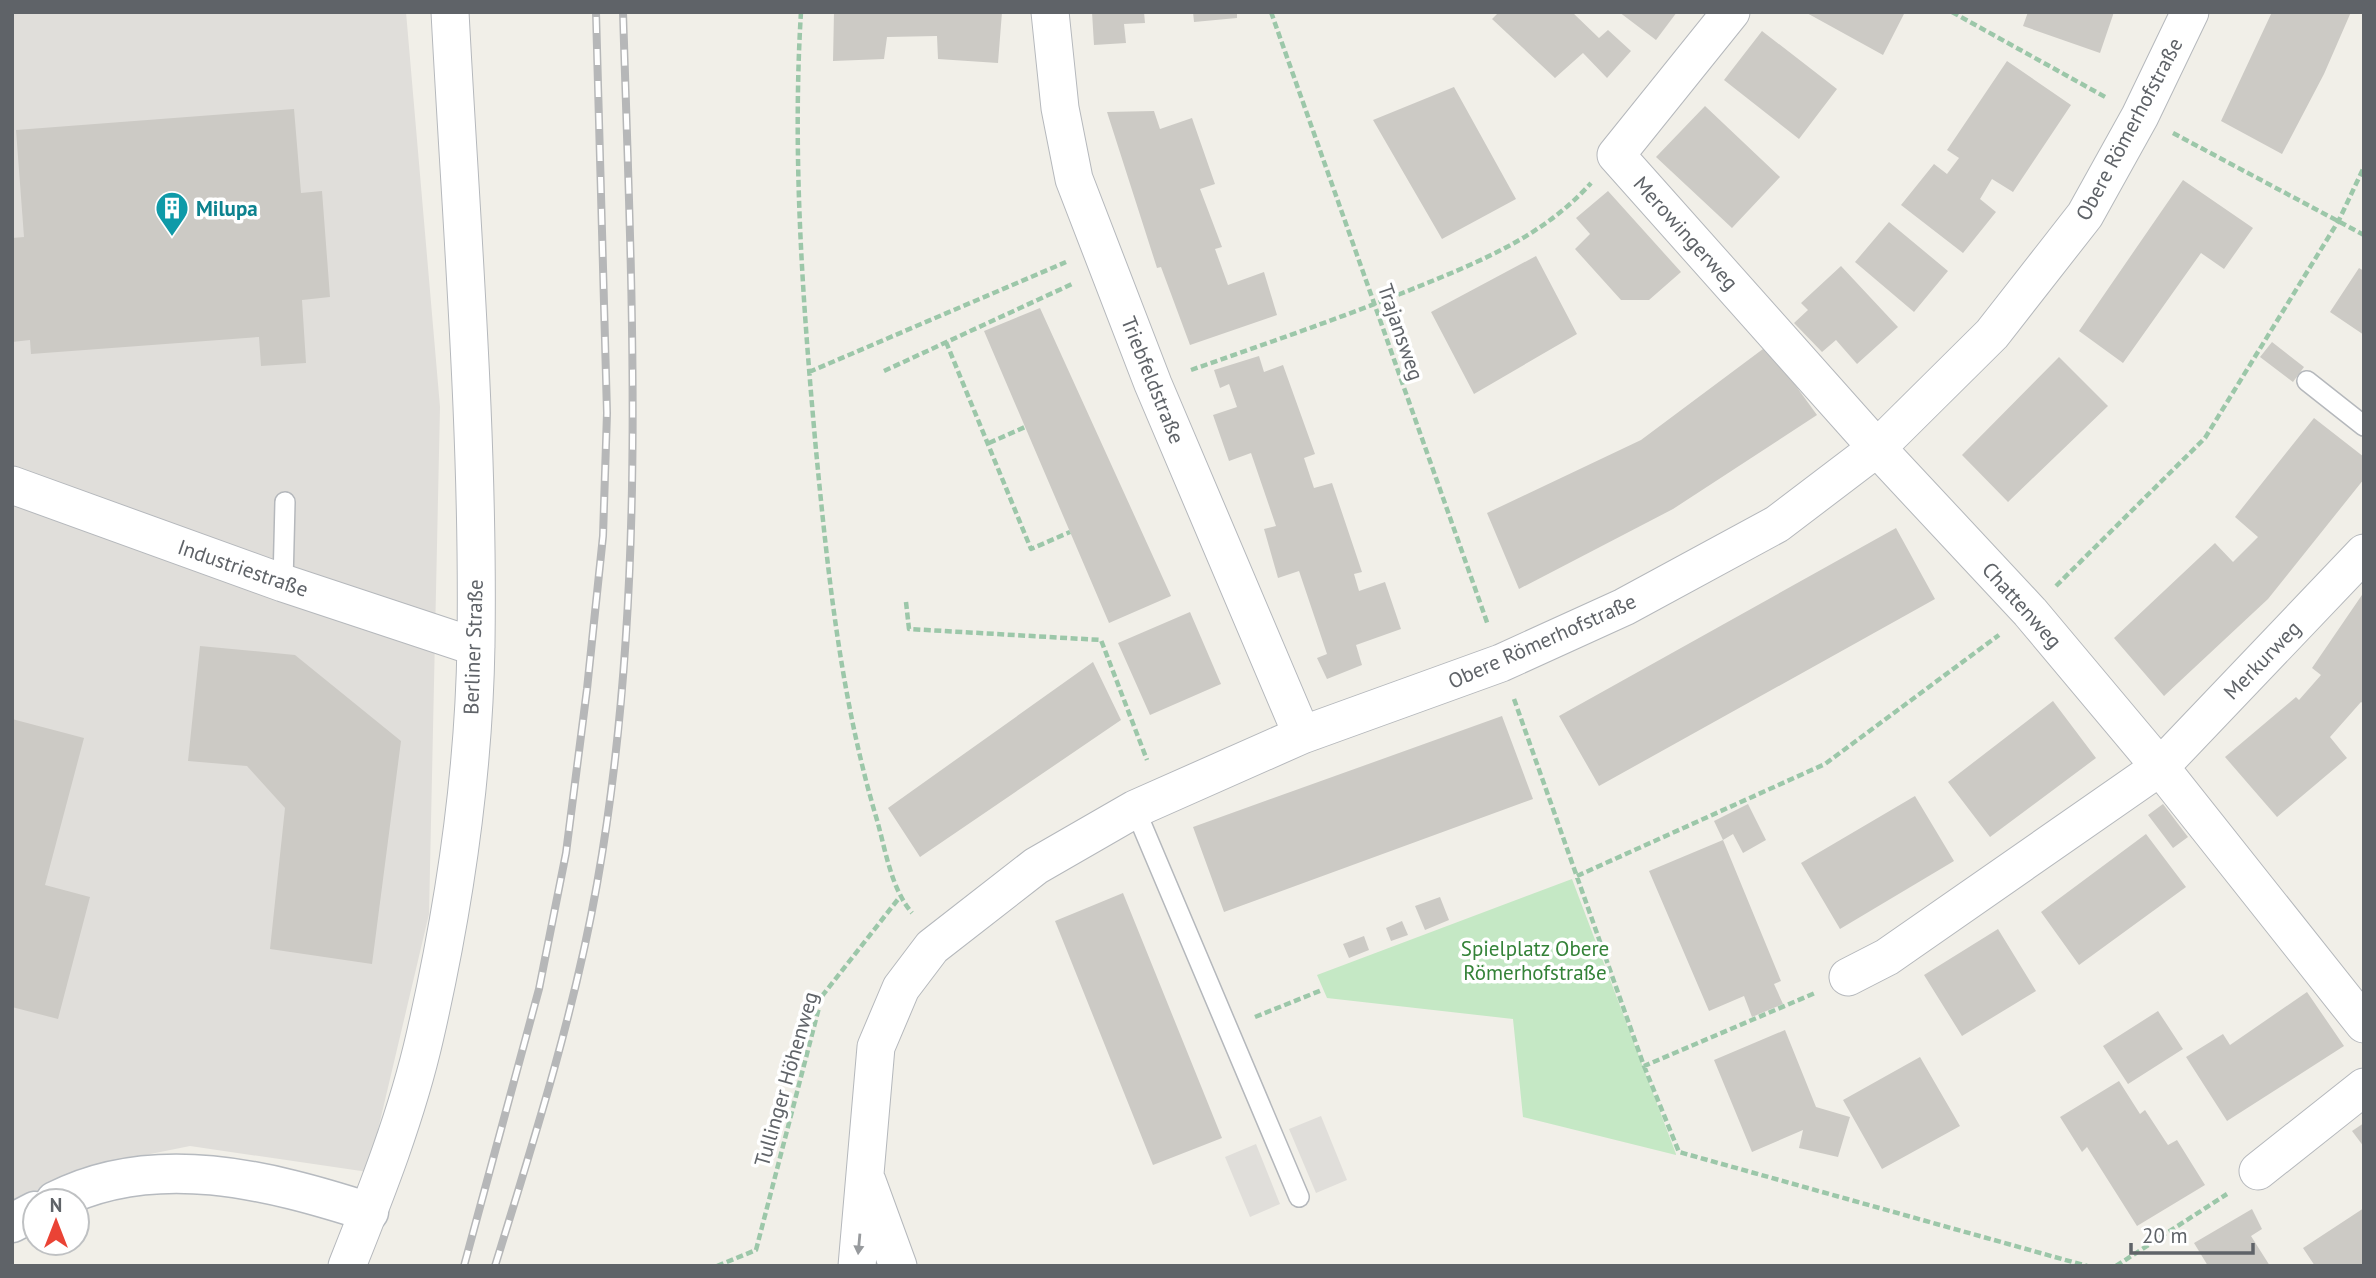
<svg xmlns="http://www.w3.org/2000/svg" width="2376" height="1278" font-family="'PT Sans',sans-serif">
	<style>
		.industrial { fill: #e0deda }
		.green { fill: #c5e8c5 }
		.building { fill: #cccac5 }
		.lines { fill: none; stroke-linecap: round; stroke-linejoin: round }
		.lane-casing { stroke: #b5b8bc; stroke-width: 22 }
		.street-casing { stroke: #b5b8bc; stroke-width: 39 }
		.secondary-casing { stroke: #b6babf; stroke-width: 41 }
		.path { stroke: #9cc7a9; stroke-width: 4.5; stroke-dasharray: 7 3.5; stroke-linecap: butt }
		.lane { stroke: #fff; stroke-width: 19 }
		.street { stroke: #fff; stroke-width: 37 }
		.secondary { stroke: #fff; stroke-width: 38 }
		.rail-casing { stroke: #b6b7b8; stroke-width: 8 }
		.rail { stroke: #fff; stroke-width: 5; stroke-dasharray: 16; stroke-linecap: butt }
		.oneway { fill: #979a9d }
		.labels { text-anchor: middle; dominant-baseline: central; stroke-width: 7; stroke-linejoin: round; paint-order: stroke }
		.street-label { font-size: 21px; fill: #5f6368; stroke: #fff }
		.culture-label { font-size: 21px; font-weight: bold; fill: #0d838f; stroke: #fff; text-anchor: start }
		.park-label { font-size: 21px; fill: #348238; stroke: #fff }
	</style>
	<rect width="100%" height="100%" fill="#f1efe8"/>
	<path class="industrial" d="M 12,12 L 406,12 L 440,407 L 429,914 L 368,1172 L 190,1146 L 81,1168 L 12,1205 Z
		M 1321,1116 L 1347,1180 L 1316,1193 L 1289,1129 Z
		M 1256,1144 L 1280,1204 L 1250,1217 L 1225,1157 Z"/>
	<path class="green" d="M 1572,879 L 1676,1154 L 1676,1155 L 1523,1117 L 1513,1019 L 1327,998 L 1317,975 Z"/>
	<path class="building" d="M 834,12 L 1002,12 L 998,63 L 938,59 L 937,36 L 887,37 L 884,59 L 833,61 Z
		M 1092,12 L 1144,12 L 1145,23 L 1124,24 L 1126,43 L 1094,45 Z
		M 1193,12 L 1237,12 L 1237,18 L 1194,22 Z
		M 1499,12 L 1572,12 L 1599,38 L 1608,30 L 1631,51 L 1607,78 L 1583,53 L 1555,78 L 1492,19 Z
		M 1619,12 L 1677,12 L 1656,40 Z
		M 1805,12 L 1905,12 L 1883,55 Z
		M 2028,12 L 2114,12 L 2100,53 L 2023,26 Z
		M 2272,12 L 2351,12 L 2324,74 L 2282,154 L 2221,121 Z
		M 1762,31 L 1837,89 L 1799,139 L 1724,80 Z
		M 2007,61 L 2071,105 L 2013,192 L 1992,179 L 1980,199 L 1996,212 L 1963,253 L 1901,205 L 1934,164 L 1947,174 L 1959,158 L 1947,150 Z
		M 1454,87 L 1516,199 L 1442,239 L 1373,120 Z
		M 1705,106 L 1780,177 L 1732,228 L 1656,157 Z
		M 294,109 L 301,193 L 322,191 L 330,297 L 302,300 L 306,363 L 261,366 L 259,337 L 31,354 L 30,340 L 12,342 L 12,238 L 24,237 L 16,130 Z
		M 1154,111 L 1160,129 L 1192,118 L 1215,184 L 1200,189 L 1222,247 L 1215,249 L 1228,285 L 1264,272 L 1277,315 L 1190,345 L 1161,267 L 1157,268 L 1107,112 Z
		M 2183,180 L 2253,228 L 2224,269 L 2201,253 L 2123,363 L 2079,331 Z
		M 1608,191 L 1681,272 L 1649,300 L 1621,300 L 1575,249 L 1590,234 L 1576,218 Z
		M 1889,222 L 1948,271 L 1914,312 L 1855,262 Z
		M 1536,256 L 1577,334 L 1474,394 L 1431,312 Z
		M 1841,266 L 1898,327 L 1857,364 L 1836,340 L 1822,352 L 1794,323 L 1808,310 L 1801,303 Z
		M 2359,268 L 2364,271 L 2364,335 L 2330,312 Z
		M 1040,308 L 1171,596 L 1109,623 L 984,331 Z
		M 2272,342 L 2304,367 L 2293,382 L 2260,357 Z
		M 1767,346 L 1817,415 L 1673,509 L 1519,589 L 1487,513 L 1641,440 Z
		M 1259,356 L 1264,372 L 1283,365 L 1315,454 L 1304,458 L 1314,488 L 1332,483 L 1362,572 L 1354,574 L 1359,591 L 1385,582 L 1401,629 L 1356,645 L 1362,665 L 1327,679 L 1317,658 L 1327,654 L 1299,571 L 1278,578 L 1264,529 L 1276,526 L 1251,453 L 1229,461 L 1213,415 L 1237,407 L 1229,384 L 1220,388 L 1214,370 Z
		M 2059,357 L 2108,406 L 2008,502 L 1962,455 Z
		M 2314,418 L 2364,457 L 2364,479 L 2268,599 L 2164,696 L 2114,638 L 2215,543 L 2233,562 L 2258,537 L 2235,517 Z
		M 1896,528 L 1935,599 L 1599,786 L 1559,716 Z
		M 2364,592 L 2364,704 L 2361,702 L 2330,737 L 2347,758 L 2277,817 L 2225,757 L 2296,697 L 2299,700 L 2321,675 L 2312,668 Z
		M 1190,612 L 1221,684 L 1150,715 L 1118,643 Z
		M 200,646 L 295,655 L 401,741 L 372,964 L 270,949 L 285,808 L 247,766 L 188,761 Z
		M 1093,662 L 1121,720 L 920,857 L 888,808 Z
		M 2053,701 L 2096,758 L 1990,837 L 1948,782 Z
		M 1502,716 L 1533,799 L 1224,912 L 1193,827 Z
		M 12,719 L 84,738 L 45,885 L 90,897 L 58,1019 L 12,1007 Z
		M 1915,796 L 1954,861 L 1840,929 L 1801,863 Z
		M 1748,804 L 1766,840 L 1743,853 L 1733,834 L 1723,840 L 1714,821 Z
		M 2163,804 L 2188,837 L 2173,848 L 2148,815 Z
		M 2146,834 L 2186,887 L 2079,965 L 2041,912 Z
		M 1723,840 L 1781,981 L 1774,984 L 1783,1004 L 1752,1017 L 1744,996 L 1709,1011 L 1649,871 Z
		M 1123,893 L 1222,1138 L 1153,1165 L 1055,921 Z
		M 1440,897 L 1449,920 L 1425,930 L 1415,906 Z
		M 1402,921 L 1408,935 L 1391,941 L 1386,928 Z
		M 1998,929 L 2036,991 L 1962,1036 L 1924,975 Z
		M 1364,936 L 1369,950 L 1349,958 L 1343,944 Z
		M 2307,992 L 2344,1046 L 2227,1121 L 2186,1057 L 2223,1034 L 2230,1045 Z
		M 2158,1011 L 2183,1049 L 2128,1084 L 2103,1046 Z
		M 1785,1030 L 1816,1107 L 1850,1117 L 1838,1157 L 1799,1148 L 1803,1130 L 1752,1152 L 1714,1060 Z
		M 1920,1057 L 1960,1126 L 1882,1169 L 1843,1100 Z
		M 2119,1081 L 2140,1114 L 2145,1110 L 2168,1145 L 2177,1140 L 2205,1185 L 2137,1226 L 2087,1147 L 2082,1152 L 2060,1117 Z
		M 2364,1123 L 2364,1147 L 2352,1131 Z
		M 2364,1208 L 2364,1266 L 2315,1266 L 2303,1248 Z
		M 2252,1209 L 2262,1229 L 2251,1236 L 2270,1266 L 2208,1266 L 2194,1243 Z"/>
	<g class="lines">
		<defs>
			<path id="lane" d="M 2307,381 L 2364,426
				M 283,583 L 285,502
				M 1135,809 L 1299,1197"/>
			<path id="street" d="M 1050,12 L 1060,108 L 1074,179 L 1153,384 L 1302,735
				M 1731,12 L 1616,155 L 1877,448 L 2030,612 L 2160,767 L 2364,1024
				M 12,485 L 283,583 L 476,647
				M 1848,977 L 1887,957 L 2160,767 L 2364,553
				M 2258,1171 L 2364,1087
				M 867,1181 L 898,1266
				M 347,1266 C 377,1191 407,1115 425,1036 C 454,909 474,775 476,644 C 479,433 461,222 450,12
				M 857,1266 L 876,1047 L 901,988 L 932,947 L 1036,866 L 1135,809 L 1302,735 L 1501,663 L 1624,607 L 1777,524 L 1877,448 L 1992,334 L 2085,215 L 2140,116 L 2190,12"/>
			<path id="secondary" d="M 55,1201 C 154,1150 269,1180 369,1212
				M 12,1223 L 35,1211"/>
		</defs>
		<use href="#lane" class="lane-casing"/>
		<use href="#street" class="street-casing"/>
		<use href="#secondary" class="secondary-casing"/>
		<path class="path" d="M 801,12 C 792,157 803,306 816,450 C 828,575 841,700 877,820 C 886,852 891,888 912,913
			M 1271,12 L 1488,625
			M 1952,12 L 2107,98
			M 2173,133 L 2364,235
			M 946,342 L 1031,549 L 1070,532
			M 1191,370 C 1265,344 1341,318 1415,288 C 1479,262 1544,236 1591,183
			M 884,371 L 1072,284
			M 809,372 L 1066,262
			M 989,443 L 1025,427
			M 2056,586 L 2205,438 L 2339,220 L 2364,167
			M 906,602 L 909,629 L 1101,640 L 1147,760
			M 1514,699 L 1644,1066 L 1815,993
			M 1577,876 L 1825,764 L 1999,635
			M 1255,1017 L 1322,990
			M 1644,1066 L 1679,1152 L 2087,1266
			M 717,1266 L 756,1250 L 822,996 L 899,898
			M 2116,1266 L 2227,1194"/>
		<use href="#lane" class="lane"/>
		<use href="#street" class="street"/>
		<use href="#secondary" class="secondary"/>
		<defs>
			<path id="rail" d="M 464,1266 L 539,989 L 566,853 L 587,689 L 603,536 L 607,413 L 596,12
				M 495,1266 C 534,1140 574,1014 597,884 C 648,597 632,302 623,12"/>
		</defs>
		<use href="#rail" class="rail-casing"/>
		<use href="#rail" class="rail"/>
	</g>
	<defs><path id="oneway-solid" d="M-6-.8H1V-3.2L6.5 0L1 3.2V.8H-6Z" transform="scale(1.75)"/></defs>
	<use class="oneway" href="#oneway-solid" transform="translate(859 1244) rotate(95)"/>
	<defs>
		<symbol id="building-pin" viewBox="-11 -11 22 30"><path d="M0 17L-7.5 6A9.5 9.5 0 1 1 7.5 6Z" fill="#0f9aa8" stroke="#fff"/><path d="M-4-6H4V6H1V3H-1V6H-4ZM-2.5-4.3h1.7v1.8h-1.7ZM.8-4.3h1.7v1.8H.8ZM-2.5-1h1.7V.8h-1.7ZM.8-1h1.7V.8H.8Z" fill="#fff"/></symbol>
	</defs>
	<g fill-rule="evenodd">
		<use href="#building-pin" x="153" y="189" width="38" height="52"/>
	</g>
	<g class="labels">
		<g class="street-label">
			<text transform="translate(2129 129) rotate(-62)">Obere Römerhofstraße</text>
			<text transform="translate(1686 233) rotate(48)">Merowingerweg</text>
			<text transform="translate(1401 332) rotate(71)">Trajansweg</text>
			<text transform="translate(1153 380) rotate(68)">Triebfeldstraße</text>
			<text transform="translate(243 568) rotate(19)">Industriestraße</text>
			<text transform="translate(2022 605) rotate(48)">Chattenweg</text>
			<text transform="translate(1542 641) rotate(-24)">Obere Römerhofstraße</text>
			<text transform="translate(473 647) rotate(-88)">Berliner Straße</text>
			<text transform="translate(2262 660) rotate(-46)">Merkurweg</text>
			<text transform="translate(786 1079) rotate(-74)">Tullinger Höhenweg</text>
		</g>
		<g class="culture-label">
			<text x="196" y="208">Milupa</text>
		</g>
		<g class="park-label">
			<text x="1535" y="948">Spielplatz Obere<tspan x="1535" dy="24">Römerhofstraße</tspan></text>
		</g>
	</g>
	<rect width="2376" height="1278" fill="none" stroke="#5f6368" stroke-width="28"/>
	<g transform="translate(56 1222)"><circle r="33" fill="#ffffff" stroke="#bfc1c3" stroke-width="2"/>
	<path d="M0-5L12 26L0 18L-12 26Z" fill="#ea4335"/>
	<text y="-10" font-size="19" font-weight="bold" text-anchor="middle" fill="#5f6368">N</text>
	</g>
	<path d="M2131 1243v10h122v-10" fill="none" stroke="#5f6368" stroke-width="3.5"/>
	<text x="2142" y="1243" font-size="21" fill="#5f6368" stroke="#ffffff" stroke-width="5" paint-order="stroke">20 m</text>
</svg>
